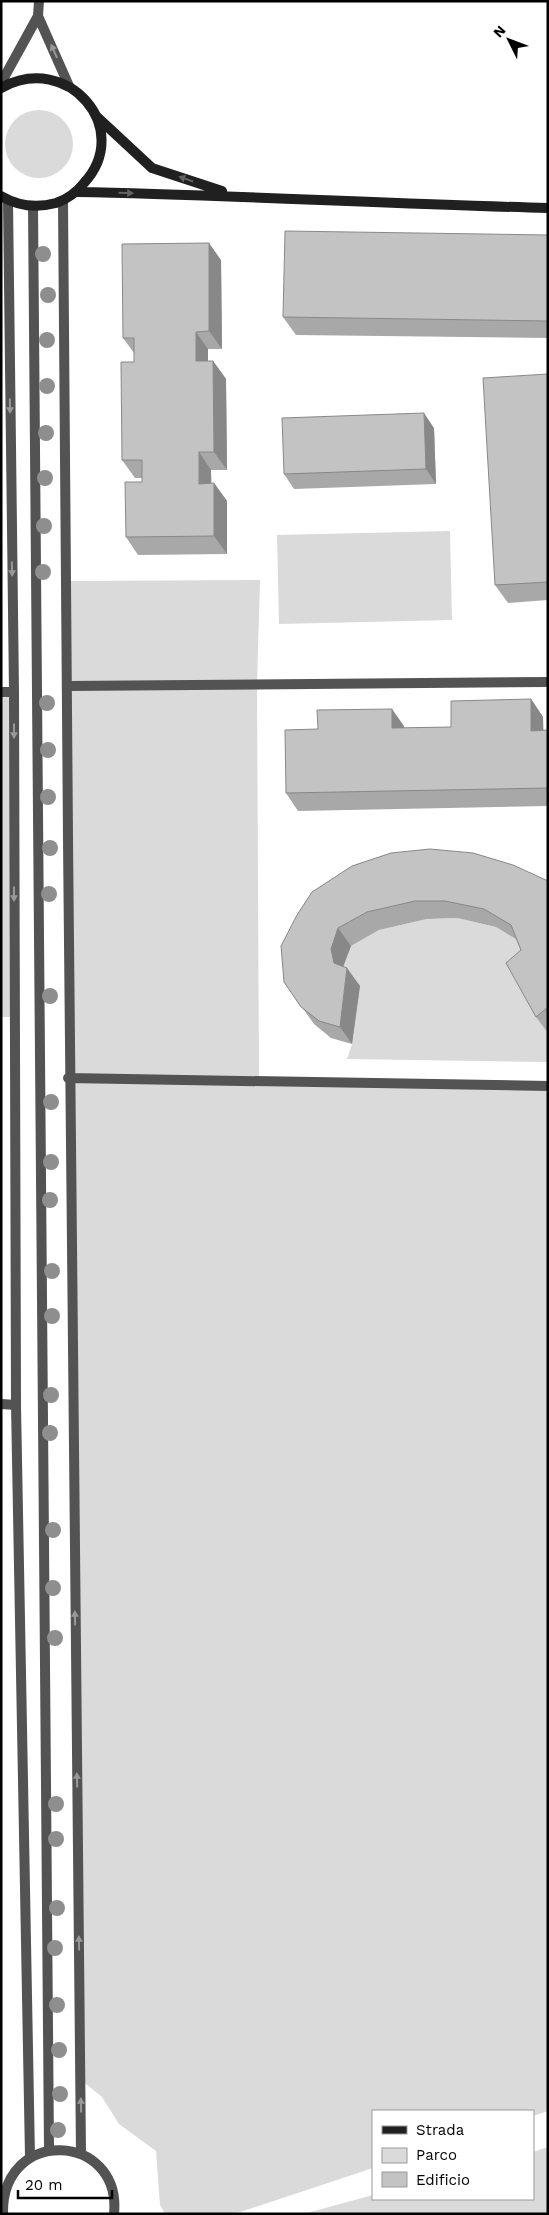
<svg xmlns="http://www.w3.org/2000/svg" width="549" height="2215" font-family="'Work Sans',sans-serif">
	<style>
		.green { fill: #dadada }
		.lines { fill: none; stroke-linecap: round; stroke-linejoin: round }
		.pedestrian { stroke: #535353; stroke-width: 10 }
		.minor { stroke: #535353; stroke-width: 10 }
		.tertiary { stroke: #535353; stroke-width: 10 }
		.secondary { stroke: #202020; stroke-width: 10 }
		.tree { fill: #8e8e8e }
		.wall { fill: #a8a8a8 }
		.shaded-wall { fill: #888 }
		.building { fill: #c3c3c3; stroke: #888 }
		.oneway { fill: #989898 }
		.oneway2 { fill: #636363 }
	</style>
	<rect width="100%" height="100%" fill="#fff"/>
	<path class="green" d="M5 144a34 34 0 1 1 68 0a34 34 0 1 1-68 0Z
		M 450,531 L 452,620 L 279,624 L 277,535 Z
		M 260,580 L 257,684 L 259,1081 L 548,1086 L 548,2111 L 533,2116 L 533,2111 L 373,2111 L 373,2168 L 234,2214 L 165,2214 L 160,2205 L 156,2151 L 119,2124 L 102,2097 L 80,2079 L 66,581 Z
		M 1,692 L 14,692 L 15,1017 L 1,1017 Z
		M 457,918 L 496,927 L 523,943 L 548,1033 L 548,1062 L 347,1059 L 352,1044 L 360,986 L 343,967 L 351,946 L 379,930 L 427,919 Z
		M 548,2147 L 548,2214 L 303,2214 L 373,2195 L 373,2199 L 533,2199 L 533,2152 Z"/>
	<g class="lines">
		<path class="pedestrian" d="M 33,206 L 49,2150"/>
		<path class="minor" d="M 8,200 L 14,692 L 16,1405 L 30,2157
			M 63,201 C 69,852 71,1503 81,2154
			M 68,686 L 548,682
			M 1,692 L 14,692
			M 68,1078 L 548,1086
			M 1,1404 L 16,1405
			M 3,2214 C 1,2126 122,2132 114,2214"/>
		<path class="tertiary" d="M 39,1 L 38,16 L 69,86
			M 1,83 L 38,16"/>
		<path class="secondary" d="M 1,88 C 68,51 134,129 84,183 C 76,193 68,199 56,203 C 37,208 18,206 1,196
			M 96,116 L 152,168 L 222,191
			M 77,192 C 234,195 391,204 548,208"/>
	</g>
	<g class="tree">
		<circle cx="43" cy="254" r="8"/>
		<circle cx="48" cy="295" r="8"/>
		<circle cx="47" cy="340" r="8"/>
		<circle cx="47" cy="386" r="8"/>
		<circle cx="46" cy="433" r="8"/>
		<circle cx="45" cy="478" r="8"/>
		<circle cx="44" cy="526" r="8"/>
		<circle cx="43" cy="572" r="8"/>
		<circle cx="47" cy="703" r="8"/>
		<circle cx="48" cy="750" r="8"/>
		<circle cx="48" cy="797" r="8"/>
		<circle cx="50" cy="848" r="8"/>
		<circle cx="49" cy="894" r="8"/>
		<circle cx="50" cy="996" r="8"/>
		<circle cx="51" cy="1102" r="8"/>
		<circle cx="51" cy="1162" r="8"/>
		<circle cx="50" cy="1200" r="8"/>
		<circle cx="52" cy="1271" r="8"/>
		<circle cx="52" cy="1316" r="8"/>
		<circle cx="51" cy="1395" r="8"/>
		<circle cx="50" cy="1433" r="8"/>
		<circle cx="53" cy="1530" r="8"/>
		<circle cx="53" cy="1588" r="8"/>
		<circle cx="55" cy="1638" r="8"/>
		<circle cx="56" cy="1804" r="8"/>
		<circle cx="56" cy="1839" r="8"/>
		<circle cx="57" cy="1908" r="8"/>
		<circle cx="55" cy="1948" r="8"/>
		<circle cx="57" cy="2005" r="8"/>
		<circle cx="59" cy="2050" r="8"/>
		<circle cx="60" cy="2094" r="8"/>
		<circle cx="58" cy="2130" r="8"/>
	</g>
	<path class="wall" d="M 548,235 L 548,338 L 296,335 L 283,317 Z
		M 221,260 L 222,349 L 208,349 L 208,361 L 213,361 L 226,379 L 227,470 L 211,470 L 211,483 L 214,483 L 227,501 L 227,554 L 138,555 L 126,537 L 142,482 L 142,478 L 135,478 L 122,460 L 134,362 L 134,353 L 123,338 Z
		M 548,374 L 548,600 L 508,603 L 495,585 Z
		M 434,428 L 436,484 L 294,489 L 284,474 Z
		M 531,699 L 543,717 L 543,730 L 548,730 L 548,806 L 298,811 L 286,793 L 318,729 L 404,726 L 404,728 L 451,727 Z
		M 548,881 L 548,1033 L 536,1017 L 521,950 L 516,939 L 496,927 L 457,918 L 427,919 L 379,930 L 351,946 L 343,967 L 360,986 L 352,1044 L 331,1038 L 314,1024 L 284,982 L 297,915 Z"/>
	<path class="shaded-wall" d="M 209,243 L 221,260 L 222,349 L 209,331 Z
		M 196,332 L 208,349 L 208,379 L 196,361 Z
		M 213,361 L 226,379 L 227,470 L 214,452 Z
		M 424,413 L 434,428 L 436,484 L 426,469 Z
		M 199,452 L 211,470 L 212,501 L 199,484 Z
		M 214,483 L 227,501 L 227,554 L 214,536 Z
		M 531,699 L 543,717 L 544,748 L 531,731 Z
		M 392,709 L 404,726 L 404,746 L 392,728 Z
		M 338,928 L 351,946 L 343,967 L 347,968 L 360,986 L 352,1044 L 340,1027 L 334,963 L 331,949 Z"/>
	<path class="building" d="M 285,231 L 548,235 L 548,321 L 283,317 Z
		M 209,243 L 209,331 L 196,332 L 196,361 L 213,361 L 214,452 L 199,452 L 199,484 L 214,483 L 214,536 L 126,537 L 125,482 L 142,482 L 142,460 L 122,460 L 121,362 L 134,362 L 134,338 L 123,338 L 122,244 Z
		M 548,374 L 548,582 L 495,585 L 483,378 Z
		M 424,413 L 426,469 L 284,474 L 282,418 Z
		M 531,699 L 531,731 L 548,730 L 548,788 L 286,793 L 285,730 L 318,729 L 317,710 L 392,709 L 392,728 L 451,727 L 451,701 Z
		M 430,849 L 473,853 L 513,865 L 548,881 L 548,1007 L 536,1017 L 506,963 L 521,950 L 511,925 L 484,909 L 445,901 L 415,901 L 367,912 L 338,928 L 331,949 L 334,963 L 347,968 L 340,1027 L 319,1021 L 301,1007 L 284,982 L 281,946 L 297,915 L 312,892 L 352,866 L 391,853 Z"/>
	<defs><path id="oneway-solid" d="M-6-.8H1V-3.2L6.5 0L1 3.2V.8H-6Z" transform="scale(1.25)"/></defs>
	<g class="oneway">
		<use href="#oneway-solid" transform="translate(54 51) rotate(-114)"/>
		<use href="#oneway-solid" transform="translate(10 406) rotate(89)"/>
		<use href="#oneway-solid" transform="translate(12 569) rotate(89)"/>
		<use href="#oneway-solid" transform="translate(14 731) rotate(90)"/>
		<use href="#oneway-solid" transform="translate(14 894) rotate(90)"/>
		<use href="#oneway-solid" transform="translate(75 1618) rotate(-91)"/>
		<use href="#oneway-solid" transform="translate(77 1780) rotate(-91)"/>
		<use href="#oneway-solid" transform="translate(79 1943) rotate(-91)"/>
		<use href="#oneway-solid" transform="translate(81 2105) rotate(-91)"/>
	</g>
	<g class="oneway2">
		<use href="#oneway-solid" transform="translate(186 179) rotate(-161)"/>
		<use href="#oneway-solid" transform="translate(126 193) rotate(1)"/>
	</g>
	<rect width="549" height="2215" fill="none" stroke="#000000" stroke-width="5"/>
	<rect x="372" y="2110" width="162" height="90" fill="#ffffff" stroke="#999999"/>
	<rect x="382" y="2126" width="25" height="8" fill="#202020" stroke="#999999"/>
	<text x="416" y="2135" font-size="15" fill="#000000">Strada</text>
	<rect x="382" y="2148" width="25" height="15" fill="#dadada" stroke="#999999"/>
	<text x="416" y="2160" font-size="15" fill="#000000">Parco</text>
	<rect x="382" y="2172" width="25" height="15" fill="#c3c3c3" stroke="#999999"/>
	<text x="416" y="2185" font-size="15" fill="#000000">Edificio</text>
	<g transform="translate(509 40) rotate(312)" stroke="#ffffff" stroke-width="4" paint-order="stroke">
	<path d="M0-4L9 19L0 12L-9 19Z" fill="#000000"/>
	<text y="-8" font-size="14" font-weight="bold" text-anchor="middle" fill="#000000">N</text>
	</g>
	<path d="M18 2190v8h94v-8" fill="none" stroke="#000000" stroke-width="2.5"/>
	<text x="25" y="2190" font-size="15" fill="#000000" stroke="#ffffff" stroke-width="4" paint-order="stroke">20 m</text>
</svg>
